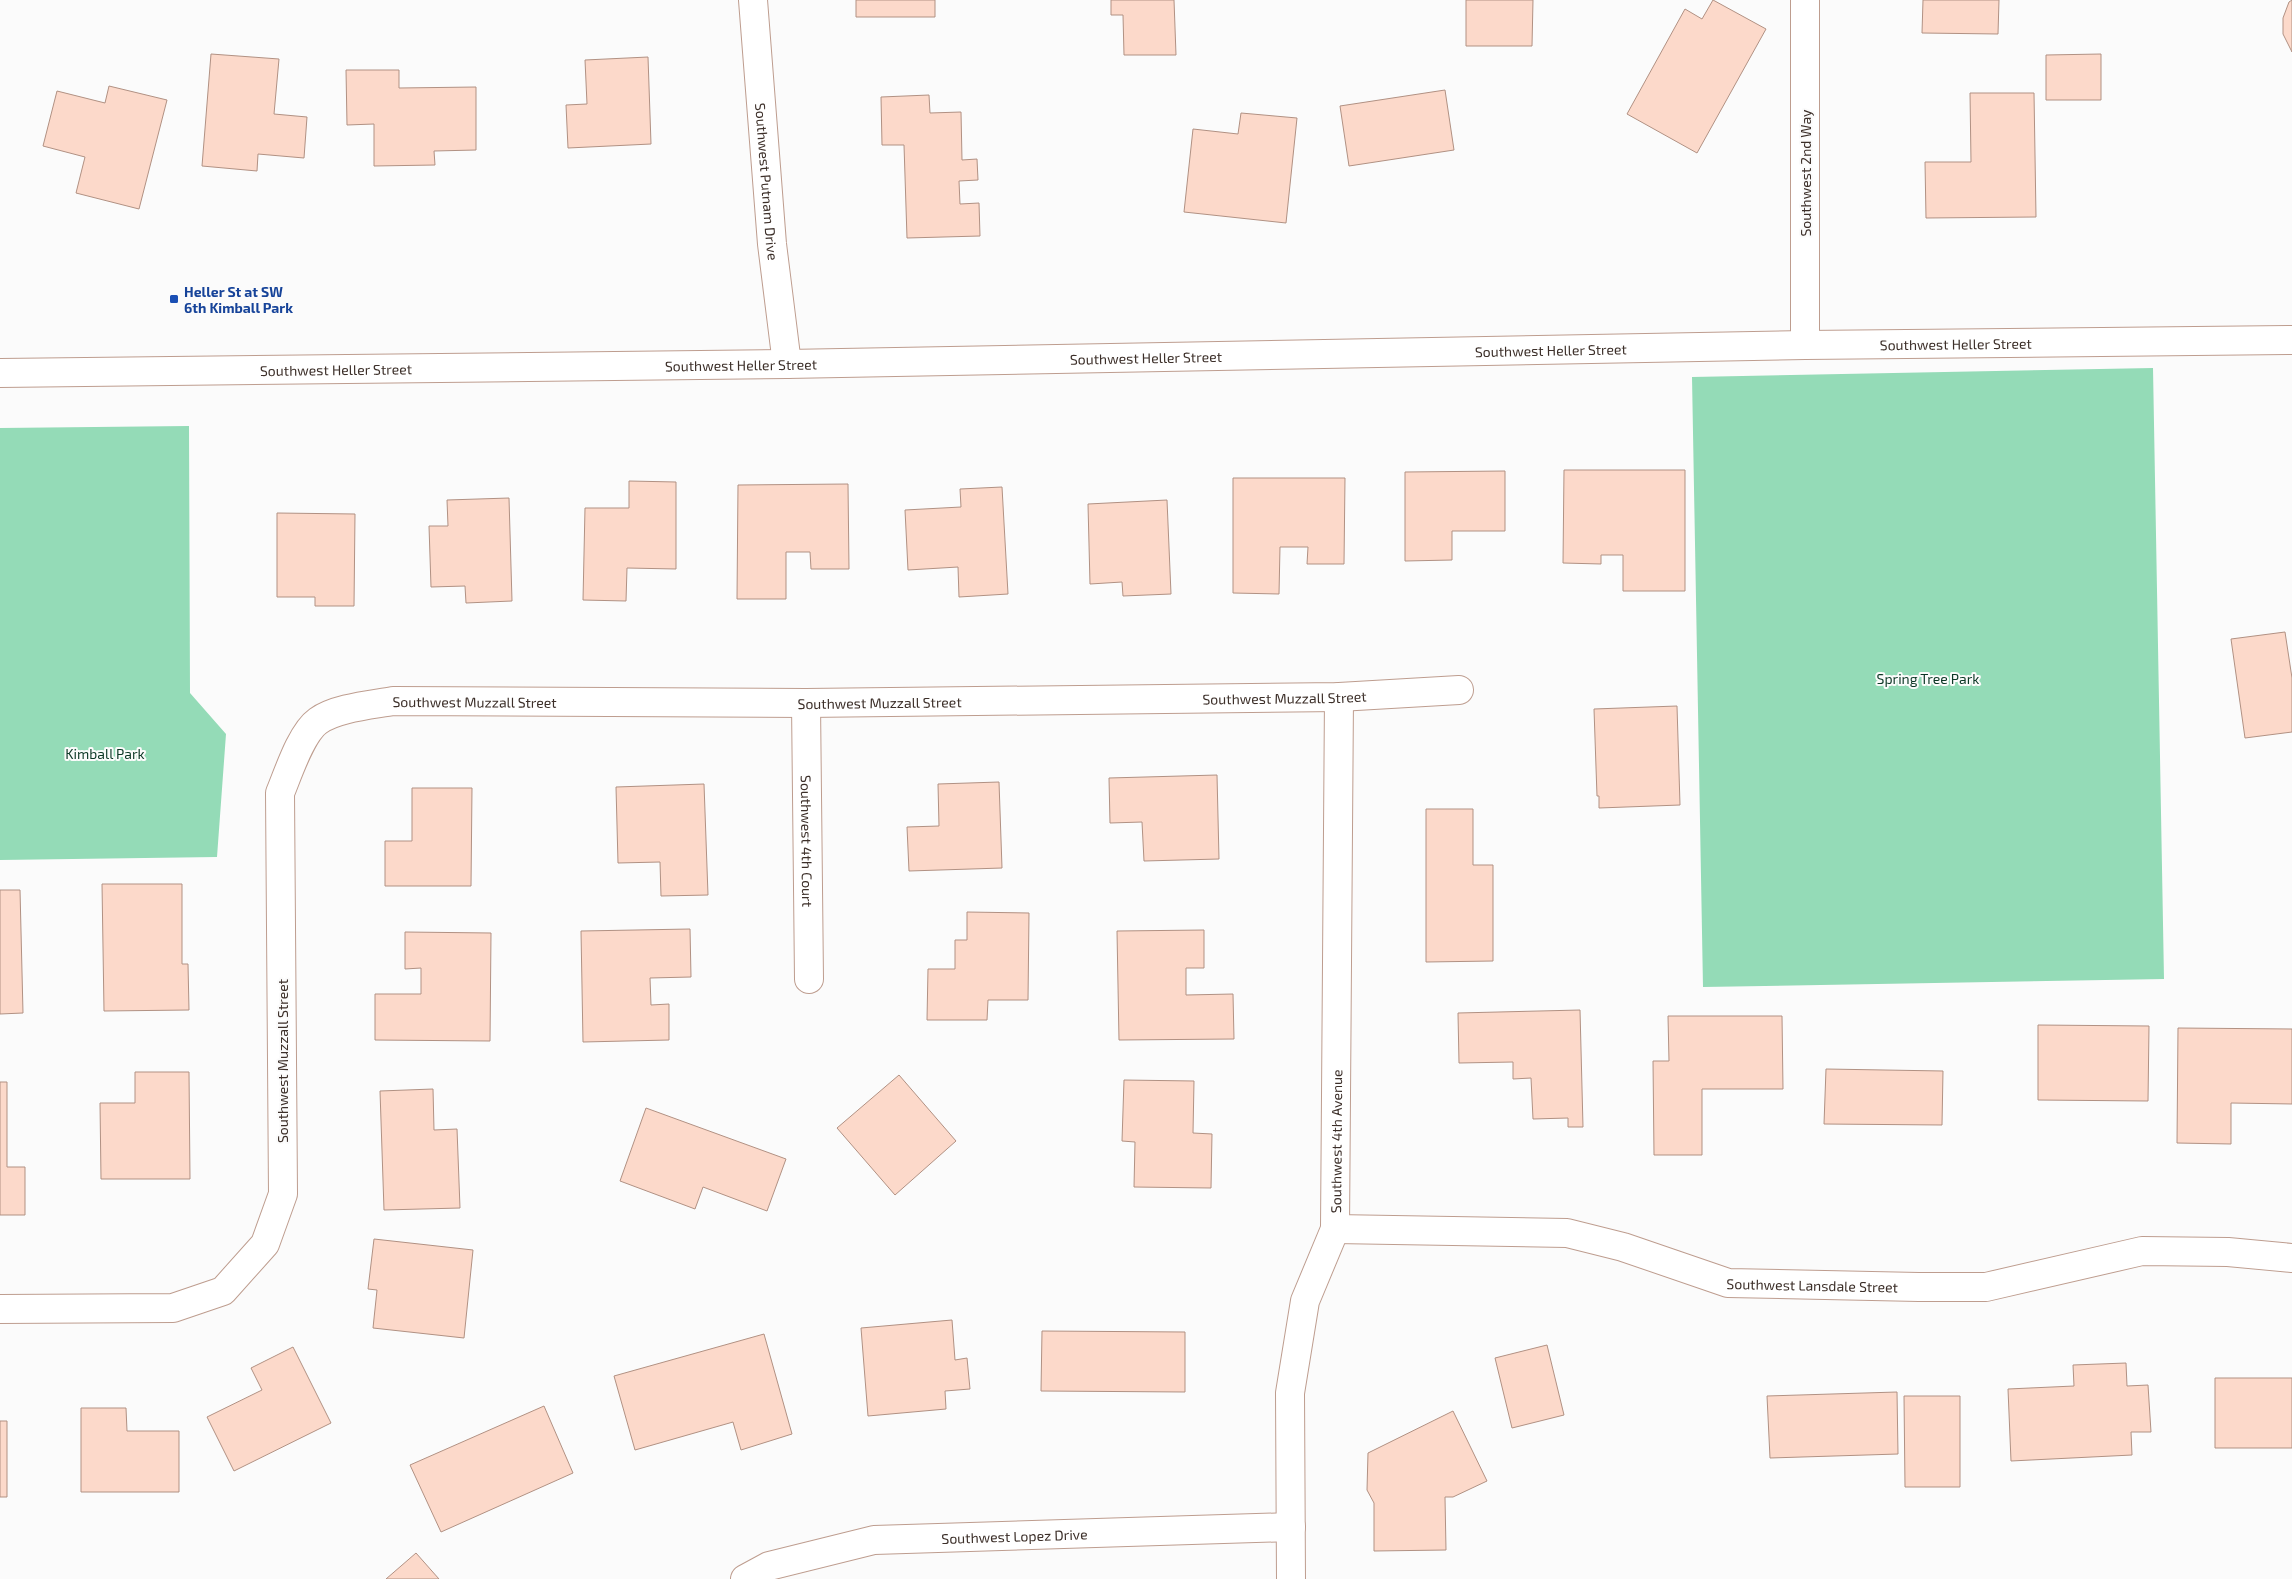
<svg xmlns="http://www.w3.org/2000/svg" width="2292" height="1579" font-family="'Exo 2',sans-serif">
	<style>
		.green { fill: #94dbb7 }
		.building { fill: #fcd9ca; stroke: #b19183 }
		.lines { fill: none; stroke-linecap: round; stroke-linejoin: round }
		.street-casing { stroke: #be9d8f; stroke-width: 30 }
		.secondary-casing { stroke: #be9d8f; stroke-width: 30 }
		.street { stroke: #fff; stroke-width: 28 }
		.secondary { stroke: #fff; stroke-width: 28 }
		.transit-dot { fill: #1a4fb4; stroke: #fbfbfb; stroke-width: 2 }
		.labels { text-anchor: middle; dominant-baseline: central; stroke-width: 4; stroke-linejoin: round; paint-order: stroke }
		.street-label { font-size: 14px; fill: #3c2f29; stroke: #fbfbfb }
		.transit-label { font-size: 14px; font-weight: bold; fill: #164399; stroke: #fbfbfb; text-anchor: start }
		.park-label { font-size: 14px; fill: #0b3725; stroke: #fbfbfb }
	</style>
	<rect width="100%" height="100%" fill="#fbfbfb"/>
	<path class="green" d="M 2153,368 L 2164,979 L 1703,987 L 1692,377 Z
		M 189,426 L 190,693 L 226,734 L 217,857 L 0,860 L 0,428 Z"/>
	<path class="building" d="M 856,0 L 935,0 L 935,17 L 856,17 Z
		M 1111,0 L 1174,0 L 1176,55 L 1124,55 L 1123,15 L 1111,15 Z
		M 1466,0 L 1533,0 L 1532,46 L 1466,46 Z
		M 1713,0 L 1766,29 L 1697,153 L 1627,114 L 1685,9 L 1702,19 Z
		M 1923,0 L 1999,0 L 1998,34 L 1922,33 Z
		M 2292,0 L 2292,52 L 2283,34 L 2283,18 L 2289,2 Z
		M 211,54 L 279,59 L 274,114 L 307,117 L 304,158 L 258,154 L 257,171 L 202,166 Z
		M 2101,54 L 2101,100 L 2046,100 L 2046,55 Z
		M 648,57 L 651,144 L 568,148 L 566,105 L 587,104 L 585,60 Z
		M 346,70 L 399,70 L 399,88 L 476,87 L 476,150 L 434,151 L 435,165 L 374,166 L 374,124 L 347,125 Z
		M 109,86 L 167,100 L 139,209 L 76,193 L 85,157 L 43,146 L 57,91 L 105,103 Z
		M 1445,90 L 1454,150 L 1349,166 L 1340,106 Z
		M 1970,93 L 2034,93 L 2036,217 L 1926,218 L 1925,162 L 1971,162 Z
		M 929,95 L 930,113 L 961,112 L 962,160 L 977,159 L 978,180 L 959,181 L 960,204 L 979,203 L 980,236 L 907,238 L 904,145 L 882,145 L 881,97 Z
		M 1241,113 L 1297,118 L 1286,223 L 1184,212 L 1193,129 L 1238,134 Z
		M 1564,470 L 1685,470 L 1685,591 L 1623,591 L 1623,555 L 1601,555 L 1601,564 L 1563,563 Z
		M 1505,471 L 1505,531 L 1452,531 L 1452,560 L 1405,561 L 1405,472 Z
		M 1233,478 L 1345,478 L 1344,564 L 1307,564 L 1308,547 L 1280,547 L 1279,594 L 1233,593 Z
		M 629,481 L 676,482 L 676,569 L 627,568 L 626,601 L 583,600 L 585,508 L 629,508 Z
		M 848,484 L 849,569 L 811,569 L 810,552 L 786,552 L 786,599 L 737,599 L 738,485 Z
		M 1002,487 L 1008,594 L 959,597 L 958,567 L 908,570 L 905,510 L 961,507 L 960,489 Z
		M 509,498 L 512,601 L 466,603 L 465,586 L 431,587 L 429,526 L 448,526 L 447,500 Z
		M 1167,500 L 1171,594 L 1123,596 L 1122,582 L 1090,584 L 1088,504 Z
		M 277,513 L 355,514 L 354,606 L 315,606 L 315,597 L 277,597 Z
		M 2285,632 L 2292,678 L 2292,732 L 2245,738 L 2231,639 Z
		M 1677,706 L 1680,805 L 1599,808 L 1599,796 L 1597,796 L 1594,709 Z
		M 1217,775 L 1219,859 L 1144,861 L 1142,822 L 1110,823 L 1109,778 Z
		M 999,782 L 1002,868 L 909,871 L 907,827 L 939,826 L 938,784 Z
		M 704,784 L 708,895 L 661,896 L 660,862 L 618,863 L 616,787 Z
		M 412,788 L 472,788 L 471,886 L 385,886 L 385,841 L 412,841 Z
		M 1426,809 L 1473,809 L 1473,865 L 1493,865 L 1493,961 L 1426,962 Z
		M 102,884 L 182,884 L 182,964 L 188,964 L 189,1010 L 104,1011 Z
		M 0,890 L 20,890 L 23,1013 L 0,1014 Z
		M 967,912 L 1029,913 L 1028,1000 L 988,1000 L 987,1020 L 927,1020 L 928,969 L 955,969 L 955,940 L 967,940 Z
		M 690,929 L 691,977 L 650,978 L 651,1005 L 669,1004 L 669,1040 L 583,1042 L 581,931 Z
		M 1204,930 L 1204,968 L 1186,968 L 1186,995 L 1233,994 L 1234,1039 L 1119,1040 L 1117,931 Z
		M 405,932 L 491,933 L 490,1041 L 375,1040 L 375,994 L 421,994 L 421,968 L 405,969 Z
		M 1580,1010 L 1583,1127 L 1568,1127 L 1568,1118 L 1533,1119 L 1531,1078 L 1513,1079 L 1513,1062 L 1459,1063 L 1458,1013 Z
		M 1668,1016 L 1782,1016 L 1783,1089 L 1702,1089 L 1702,1155 L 1654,1155 L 1653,1061 L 1669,1061 Z
		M 2038,1025 L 2149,1026 L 2148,1101 L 2038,1100 Z
		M 2178,1028 L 2292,1029 L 2292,1104 L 2231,1103 L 2231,1144 L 2177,1143 Z
		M 1826,1069 L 1943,1071 L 1942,1125 L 1824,1124 Z
		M 135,1072 L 189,1072 L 190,1179 L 101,1179 L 100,1103 L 135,1103 Z
		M 899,1075 L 956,1141 L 895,1195 L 837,1128 Z
		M 1124,1080 L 1194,1081 L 1193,1133 L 1212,1134 L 1211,1188 L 1134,1187 L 1135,1142 L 1122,1141 Z
		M 0,1082 L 7,1082 L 7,1167 L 25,1167 L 25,1215 L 0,1215 Z
		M 433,1089 L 434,1130 L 457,1129 L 460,1208 L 384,1210 L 380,1091 Z
		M 646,1108 L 786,1159 L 767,1211 L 703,1187 L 695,1209 L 620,1181 Z
		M 374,1239 L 473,1250 L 464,1338 L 373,1328 L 377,1290 L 368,1289 Z
		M 952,1320 L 955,1360 L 967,1358 L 970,1389 L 945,1391 L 946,1409 L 868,1416 L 861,1328 Z
		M 1042,1331 L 1185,1332 L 1185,1392 L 1041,1391 Z
		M 764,1334 L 792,1434 L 741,1450 L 733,1422 L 635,1450 L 614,1376 Z
		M 1547,1345 L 1564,1415 L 1512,1428 L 1495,1358 Z
		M 293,1347 L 331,1423 L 234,1471 L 207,1417 L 262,1390 L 251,1368 Z
		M 2126,1363 L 2127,1386 L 2148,1385 L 2151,1432 L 2131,1432 L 2132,1455 L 2011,1461 L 2008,1389 L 2074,1386 L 2073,1365 Z
		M 2215,1378 L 2292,1378 L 2292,1448 L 2215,1448 Z
		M 1897,1392 L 1898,1454 L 1770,1458 L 1767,1396 Z
		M 1904,1396 L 1960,1396 L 1960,1487 L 1905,1487 Z
		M 544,1406 L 573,1473 L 441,1532 L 410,1465 Z
		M 81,1408 L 126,1408 L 127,1431 L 179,1431 L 179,1492 L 81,1492 Z
		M 1453,1411 L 1487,1481 L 1453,1497 L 1445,1497 L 1446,1550 L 1374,1551 L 1374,1503 L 1367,1490 L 1368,1453 Z
		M 0,1421 L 7,1421 L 7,1497 L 0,1497 Z
		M 416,1553 L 439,1579 L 386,1579 Z"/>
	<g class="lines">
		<defs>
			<g id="street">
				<path id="s1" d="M 753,0 L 772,244 L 787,364"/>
				<path d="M 1805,345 L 1805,0"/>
				<path id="s2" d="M 806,703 L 809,979"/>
				<path id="s3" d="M 1335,1229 L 1567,1233 L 1623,1247 L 1728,1283 L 1919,1287 L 1986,1287 L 2142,1251 L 2228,1252 L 2292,1258"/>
				<path id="s4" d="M 0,1309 L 173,1308 L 223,1291 L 265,1244 L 283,1194 L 280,793 C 288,774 301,733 318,721 C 336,708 371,705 393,701 L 806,703 L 1339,697 L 1459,690"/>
				<path id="s5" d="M 745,1579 L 769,1566 L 874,1540 L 1291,1527"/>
				<path id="s6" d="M 1291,1579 L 1290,1393 L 1305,1301 L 1335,1229 L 1339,697"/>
			</g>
			<g id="secondary">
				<path id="s7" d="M 0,373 L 787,364 L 1805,345 L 2292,340"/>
			</g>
		</defs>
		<use href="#street" class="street-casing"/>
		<use href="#secondary" class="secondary-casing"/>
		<use href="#street" class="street"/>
		<use href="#secondary" class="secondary"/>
	</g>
	<rect class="transit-dot" x="169" y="294" width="10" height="10" rx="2.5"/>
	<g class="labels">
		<g class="street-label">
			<text transform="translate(1805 173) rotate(-90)">Southwest 2nd Way</text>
			<text stroke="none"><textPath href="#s1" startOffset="182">Southwest Putnam Drive</textPath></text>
			<text stroke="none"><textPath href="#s7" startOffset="1956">Southwest Heller Street</textPath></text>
			<text stroke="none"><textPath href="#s7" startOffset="1551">Southwest Heller Street</textPath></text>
			<text stroke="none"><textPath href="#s7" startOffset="1146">Southwest Heller Street</textPath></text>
			<text stroke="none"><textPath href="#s7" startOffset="741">Southwest Heller Street</textPath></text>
			<text stroke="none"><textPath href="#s7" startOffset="336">Southwest Heller Street</textPath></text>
			<text stroke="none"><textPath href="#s4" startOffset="1795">Southwest Muzzall Street</textPath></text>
			<text stroke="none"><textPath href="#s4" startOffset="985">Southwest Muzzall Street</textPath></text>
			<text stroke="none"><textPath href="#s4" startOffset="1390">Southwest Muzzall Street</textPath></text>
			<text stroke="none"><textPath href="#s2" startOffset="138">Southwest 4th Court</textPath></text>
			<text transform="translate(282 1061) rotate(-90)">Southwest Muzzall Street</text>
			<text stroke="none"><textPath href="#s6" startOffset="445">Southwest 4th Avenue</textPath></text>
			<text stroke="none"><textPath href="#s3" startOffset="485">Southwest Lansdale Street</textPath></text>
			<text stroke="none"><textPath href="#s5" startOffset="276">Southwest Lopez Drive</textPath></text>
		</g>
		<g class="transit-label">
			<text x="184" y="291">Heller St at SW<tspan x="184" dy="16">6th Kimball Park</tspan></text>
		</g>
		<g class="park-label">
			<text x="1928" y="678">Spring Tree Park</text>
			<text x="105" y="753">Kimball Park</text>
		</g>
	</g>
</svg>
